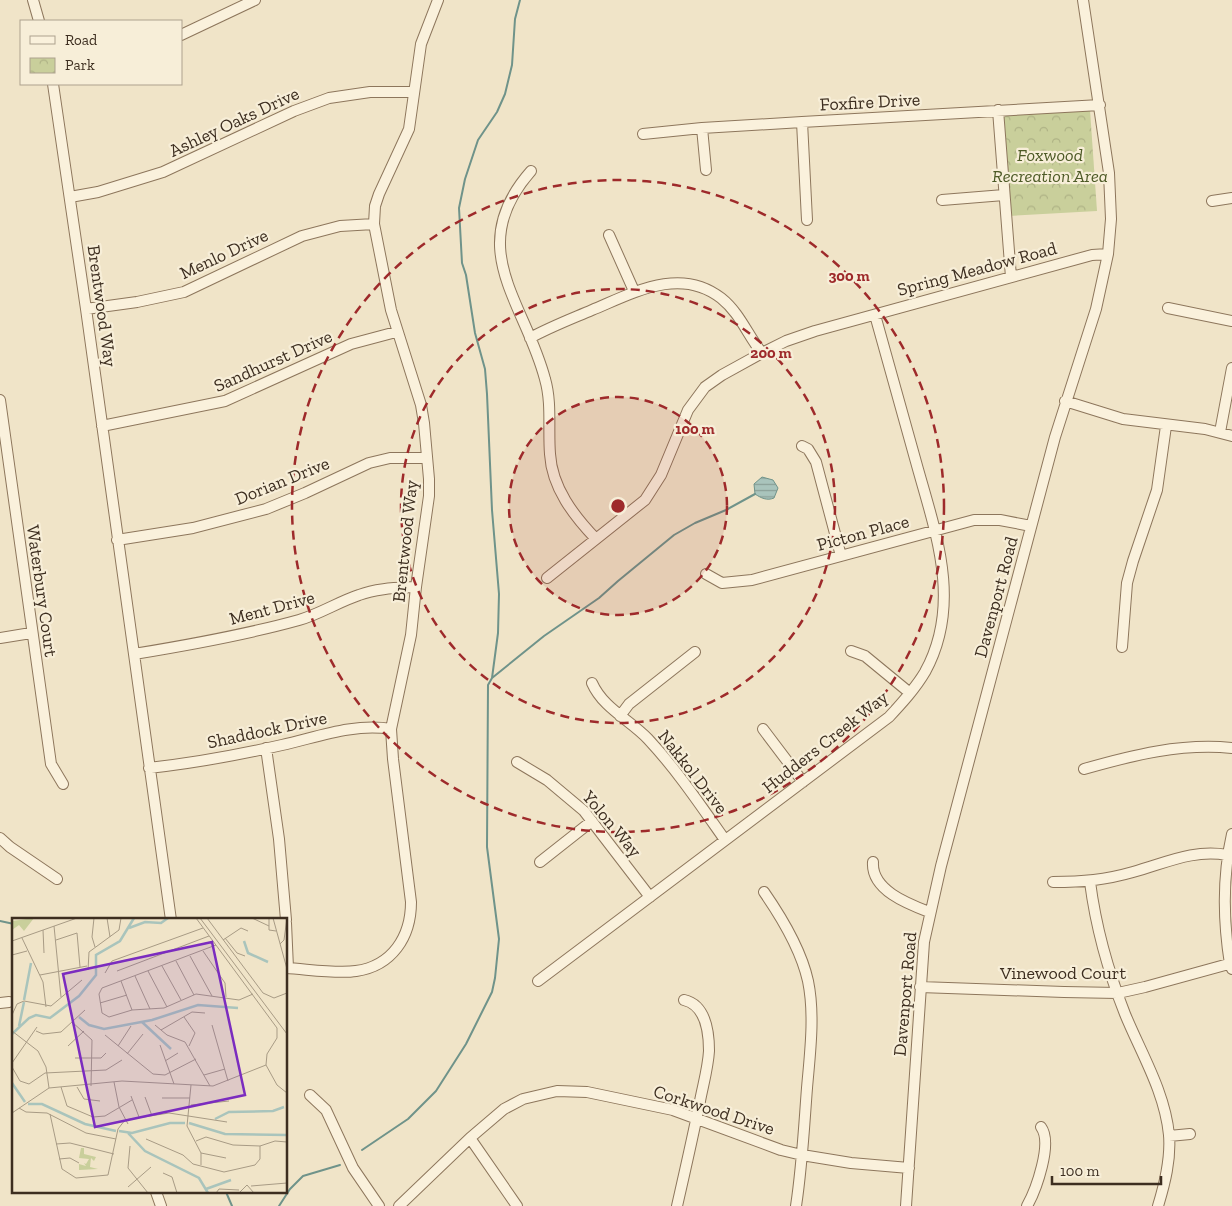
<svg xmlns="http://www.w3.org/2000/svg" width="1232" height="1206" font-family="'Zilla Slab',serif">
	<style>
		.park { fill: url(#park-crowns) }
		.water { fill: url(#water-rules); stroke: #6f938a }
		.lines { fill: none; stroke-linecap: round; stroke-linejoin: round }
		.stream { stroke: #6f938a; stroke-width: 2 }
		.minor-casing { stroke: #8d765c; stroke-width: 12 }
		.minor { stroke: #faf1dc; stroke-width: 10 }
		.ring { fill: none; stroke: #9e2a2b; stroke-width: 2.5; stroke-dasharray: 9 6 }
		.labels { text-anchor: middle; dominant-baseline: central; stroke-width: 4.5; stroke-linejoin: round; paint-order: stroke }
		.street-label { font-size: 18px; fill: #3d2e20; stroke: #f7eed8 }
		.park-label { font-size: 18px; font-style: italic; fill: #4d5a26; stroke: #f7eed8 }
		.inset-river { fill: none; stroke: #a9c4bc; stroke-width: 2.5 }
		.inset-road { fill: none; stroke: #a89b85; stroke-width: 1 }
		.view { fill: #7b2cbf; fill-opacity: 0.15; stroke: #7b2cbf; stroke-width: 2.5 }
		.inset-edge { fill: none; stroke: #3d2e20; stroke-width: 2.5 }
		.centre { fill: #9e2a2b; stroke: #f7eed8; stroke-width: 2.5 }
		.ring-label { font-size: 15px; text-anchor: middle; font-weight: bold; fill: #9e2a2b; stroke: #f7eed8; stroke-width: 4.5; stroke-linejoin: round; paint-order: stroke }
	</style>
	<defs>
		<pattern id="park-crowns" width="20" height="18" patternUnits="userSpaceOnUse" patternTransform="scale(1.25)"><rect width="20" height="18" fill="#c9cf9b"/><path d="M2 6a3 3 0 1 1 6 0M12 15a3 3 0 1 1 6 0" fill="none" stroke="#aeb285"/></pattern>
		<pattern id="water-rules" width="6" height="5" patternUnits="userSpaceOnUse" patternTransform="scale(1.25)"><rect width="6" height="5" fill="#a9c4bc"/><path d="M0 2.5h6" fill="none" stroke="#8ba098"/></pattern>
	</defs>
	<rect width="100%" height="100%" fill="#f0e4c8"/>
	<path class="park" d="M 1090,110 L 1097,211 L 1009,216 L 1002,119 L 1008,114 Z"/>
	<path class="water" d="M 762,477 L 773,480 L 778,488 L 774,498 C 767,501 761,498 755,494 L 754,484 Z"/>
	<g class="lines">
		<path class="stream" d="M 492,678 L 498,633 L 499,594 L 492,510 L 487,394 L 485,369 L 475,333 L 466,275 L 462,263 L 459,208 L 465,179 L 478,140 L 497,112 L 505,94 L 512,65 L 515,19 L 520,0
			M 0,921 L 14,924
			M 362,1150 L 408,1119 L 436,1091 L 466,1044 L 492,992 L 495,978 L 499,939 L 487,847 L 488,685 L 492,678 L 544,636 L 599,598 L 618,581 L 674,535 L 695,523 L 726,510 L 755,494
			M 226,1192 L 232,1206
			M 279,1206 L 290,1189 L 303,1176 L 340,1165"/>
		<defs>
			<path id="minor" d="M 33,0 L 39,21
				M 181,35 L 255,0
				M 53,84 L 86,309 L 171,920
				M 998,110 L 1011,277
				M 802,122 L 807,220
				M 702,128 L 706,170
				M 643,134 L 702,128 L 802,122 L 1100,105
				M 531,171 C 463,248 525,302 545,379 C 552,403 548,429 550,454 C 552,488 574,516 596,539
				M 70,197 L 98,192 L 163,172 L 294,111 L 329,98 L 370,92 L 414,92
				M 942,200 L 1004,195
				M 1212,201 L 1232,198
				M 609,235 L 634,291
				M 1168,308 L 1232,321
				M 86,309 L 137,302 L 184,292 L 302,236 L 340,226 L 374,224
				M 530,338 C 550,327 571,319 592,310 C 633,293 680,266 721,298 C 740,313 748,336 762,353
				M 0,400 L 51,764 L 63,784
				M 1065,401 L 1123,419 L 1205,429 L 1232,436
				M 102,426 L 225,401 L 351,344 L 396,332
				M 1220,432 L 1232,368
				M 802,446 L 808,449 L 816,462 L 841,556
				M 117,540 L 193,528 L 266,509 L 305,493 L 369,463 L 390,458 L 427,458
				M 706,574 L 722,583 L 752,580 L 974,520 L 1000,520 L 1031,526
				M 547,578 L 645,500 L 661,475 L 688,410 L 705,387 L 722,375 L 762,353 L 786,341 L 815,331 L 1092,255 L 1108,254
				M 0,638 L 31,633
				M 1122,647 L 1127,583 L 1133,561 L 1157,490 L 1166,426
				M 851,651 L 865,656 L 910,693
				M 134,654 C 189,645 245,635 299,620 C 320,614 338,602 359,595 C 377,588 397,588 416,587
				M 592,683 C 603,708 630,720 648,739 C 677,770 701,806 725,840
				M 620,716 L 629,704 L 695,652
				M 763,729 L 803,782
				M 266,748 L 279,839 L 286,920
				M 517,762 L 547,780 L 584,811 L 650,897
				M 149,768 C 194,763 238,755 282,745 C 318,737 353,723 391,729
				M 1084,769 C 1133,755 1181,743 1232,748
				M 0,838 L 10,847 L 57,879
				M 540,862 L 592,821
				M 873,862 C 871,890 908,904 929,912
				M 1053,882 C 1083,882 1105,880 1133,872 C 1166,863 1193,849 1227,855
				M 1090,882 C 1096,928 1108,971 1125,1014 C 1141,1053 1165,1092 1169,1135 C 1171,1159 1165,1183 1158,1206
				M 764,892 C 782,918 801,949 808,981 C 815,1015 810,1053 807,1088 C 804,1127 802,1167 796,1206
				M 286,923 L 288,968
				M 286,968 C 306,969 337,974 356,971 C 392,966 411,937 411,902 L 393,759 L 391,729 L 411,635 L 416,587 L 429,496 L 429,479 L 424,423 L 421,405 L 391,310 L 374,224 L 375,206 L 379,194 L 409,129 L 421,44 L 438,0
				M 1232,969 L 1230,964 C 1223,920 1222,878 1232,834
				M 538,981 L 889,717 C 902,703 915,689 925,672 C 963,603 935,531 916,462 C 902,413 889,364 875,315
				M 920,987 L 1064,992 L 1118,993 L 1145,987 L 1232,963
				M 0,1003 L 9,1002
				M 310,1095 L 326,1110 L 353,1168 L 379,1206
				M 1169,1136 L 1190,1134
				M 470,1138 L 517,1206
				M 156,1192 L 161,1206
				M 399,1206 L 470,1138 L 504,1109 L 523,1099 L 557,1091 L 587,1092 L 673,1110 L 781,1150 L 802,1155 L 851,1163 L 909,1168
				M 677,1206 C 685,1171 693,1136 700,1101 C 703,1085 708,1068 709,1051 C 709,1033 706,1005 684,1000
				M 906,1206 L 924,942 L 941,866 L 1055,437 L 1096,309 L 1108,254 L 1111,219 L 1109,173 L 1083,0
				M 1027,1206 C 1036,1190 1053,1143 1041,1127"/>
		</defs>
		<use href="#minor" class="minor-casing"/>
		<use href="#minor" class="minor"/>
	</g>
	<circle cx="618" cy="506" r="109" fill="#9e2a2b" fill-opacity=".12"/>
	<g class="ring">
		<circle cx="618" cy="506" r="109"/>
		<circle cx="618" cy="506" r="217"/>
		<circle cx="618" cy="506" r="326"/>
	</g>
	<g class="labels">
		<g class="street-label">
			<text transform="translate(870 102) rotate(-3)">Foxfire Drive</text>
			<text transform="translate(234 122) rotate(-25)">Ashley Oaks Drive</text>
			<text transform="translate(224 254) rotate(-25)">Menlo Drive</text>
			<text transform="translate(977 269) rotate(-15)">Spring Meadow Road</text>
			<text transform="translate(102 306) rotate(82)">Brentwood Way</text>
			<text transform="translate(273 361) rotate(-24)">Sandhurst Drive</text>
			<text transform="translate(282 481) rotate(-22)">Dorian Drive</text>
			<text transform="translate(863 533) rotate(-15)">Picton Place</text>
			<text transform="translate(405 541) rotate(-84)">Brentwood Way</text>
			<text transform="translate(42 591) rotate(82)">Waterbury Court</text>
			<text transform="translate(996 597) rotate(-75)">Davenport Road</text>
			<text transform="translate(272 608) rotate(-15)">Ment Drive</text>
			<text transform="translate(267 730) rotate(-12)">Shaddock Drive</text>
			<text transform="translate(825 742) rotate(-38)">Hudders Creek Way</text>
			<text transform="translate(693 772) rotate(52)">Nakkol Drive</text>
			<text transform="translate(612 824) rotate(50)">Yolon Way</text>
			<text x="1063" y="973">Vinewood Court</text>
			<text transform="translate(905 994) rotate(-85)">Davenport Road</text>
			<text transform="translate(714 1110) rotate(18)">Corkwood Drive</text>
		</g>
		<g class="park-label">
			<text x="1050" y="155">Foxwood<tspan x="1050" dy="21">Recreation Area</tspan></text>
		</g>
	</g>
	<g transform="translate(12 918)">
		<rect width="275" height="275" fill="#f0e4c8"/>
		<path d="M 22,0 L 12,13 L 7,7 L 0,12 L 0,3 Z" fill="#c9cf9b"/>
		<path d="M 69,230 L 72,230 L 72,236 L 84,239 L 82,243 L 79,240 L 78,249 L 86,251 L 67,252 L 67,246 L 74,248 L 72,245 L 74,246 L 77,241 L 67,240 Z" fill="#c9cf9b"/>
		<path class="inset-river" d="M 117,10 L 133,4 L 149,5 L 156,0M 232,23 L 236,35 L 256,44M 12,82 L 19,45M 67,99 L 77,107 L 92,111 L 140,102 L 186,87 L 226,90M 130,104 L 159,131M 7,108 L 12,84M 0,116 L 17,100 L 24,97 L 38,100 L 67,78 L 84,57 L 84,37 L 108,23 L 122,0M 0,165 L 13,184M 16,186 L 30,186 L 73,206 L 104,213M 203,201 L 217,194 L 261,193 L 272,189M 177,205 L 213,216 L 275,217M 107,213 L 120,215 L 158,205 L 173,205M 116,215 L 133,233 L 187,260 L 196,275M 194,271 L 219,262"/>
		<path class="inset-road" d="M 82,0 L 80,19 L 83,29M 95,0 L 98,19M 184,0 L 265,110 L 265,120 L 255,136 L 254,147 L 265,167 L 275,175M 188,0 L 275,116M 195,0 L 251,75 L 262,80 L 275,75M 240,0 L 257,8M 257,0 L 257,12 L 264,13M 261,0 L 275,51M 42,8 L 49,79M 31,12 L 32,35M 10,20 L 31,64 L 34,89M 213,20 L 225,35 L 233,38M 44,22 L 65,15 L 68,49M 211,22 L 229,10 L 236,13M 0,23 L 65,0M 268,26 L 272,22 L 275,0M 204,27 L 90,70 L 87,76 L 90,95 L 97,99 L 120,92 L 152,90 L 184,76 L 227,82 L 241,76M 191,33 L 213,65 L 214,79M 0,37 L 15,33M 178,38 L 200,78M 164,43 L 182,77M 150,48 L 169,82M 76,52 L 77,34 L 107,12 L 109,0M 105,53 L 197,18M 136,53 L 155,89M 93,55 L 100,43 L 191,10M 28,57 L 75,48M 123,58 L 138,91M 109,63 L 120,92M 88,85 L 115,77M 0,97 L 5,86 L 12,83 L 39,88 L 70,62M 172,99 L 183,115 L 177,128M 60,104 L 80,122 L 79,168M 143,107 L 155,117 L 173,124 L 198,168M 200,107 L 216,163M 149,112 L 180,94 L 193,95M 0,113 L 26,133 L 34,149 L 37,170M 24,113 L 31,116 L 49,114 L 73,92M 93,117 L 141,156 L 153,157 L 184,141M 148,127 L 162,166M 56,128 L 72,113M 106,128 L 119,108M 115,136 L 131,116M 63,140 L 89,140 L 94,135M 153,143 L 166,135M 0,145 L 25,109M 0,149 L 8,163 L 17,166 L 33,155 L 94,152 L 110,142M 192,157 L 213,151M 102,164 L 107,189 L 116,206M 179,167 L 175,208 L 189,235 L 189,247M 49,169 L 55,188 L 81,199 L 93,198 L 120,182M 65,169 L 72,181 L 88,183M 119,178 L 127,199M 133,179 L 140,198M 150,180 L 178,180M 179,187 L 217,183M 7,190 L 14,194 L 35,195 L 74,215 L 104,221M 0,195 L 37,170 L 110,163 L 201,168 L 254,147M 38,196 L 50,251 L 64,260 L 96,257 L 106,211 L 113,202 L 157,195 L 215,204M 134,221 L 171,237 L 181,246 L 212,254 L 243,247 L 248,241 L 248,228M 184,223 L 194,219 L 221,227 L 248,228 L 263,223 L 275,224M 44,226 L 58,225 L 102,236M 118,228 L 116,250 L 136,275M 189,235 L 214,240M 47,241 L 58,240 L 67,245M 151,255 L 160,259 L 165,275M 239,268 L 275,265M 116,269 L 139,249M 204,275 L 207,271 L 227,272M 227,275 L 235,267 L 242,275"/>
		<path class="view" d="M 200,24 L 233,177 L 83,209 L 51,56 Z"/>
		<rect width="275" height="275" class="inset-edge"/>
	</g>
	<circle cx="618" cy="506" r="8" class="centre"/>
	<g class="ring-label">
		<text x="849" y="281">300 m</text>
		<text x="771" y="358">200 m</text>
		<text x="695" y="434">100 m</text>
	</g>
	<rect x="20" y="20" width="162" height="65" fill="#f7eed8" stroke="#ada18e"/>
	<rect x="30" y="36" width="25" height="8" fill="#faf1dc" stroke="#ada18e"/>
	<text x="65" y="45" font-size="15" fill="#3d2e20">Road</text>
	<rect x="30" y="58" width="25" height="15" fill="url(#park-crowns)" stroke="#ada18e"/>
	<text x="65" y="70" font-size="15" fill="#3d2e20">Park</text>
	<path d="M1052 1176v8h109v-8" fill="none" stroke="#3d2e20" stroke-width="2.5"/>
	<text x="1060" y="1176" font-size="15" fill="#3d2e20" stroke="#f7eed8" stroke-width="4" paint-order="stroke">100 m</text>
</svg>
